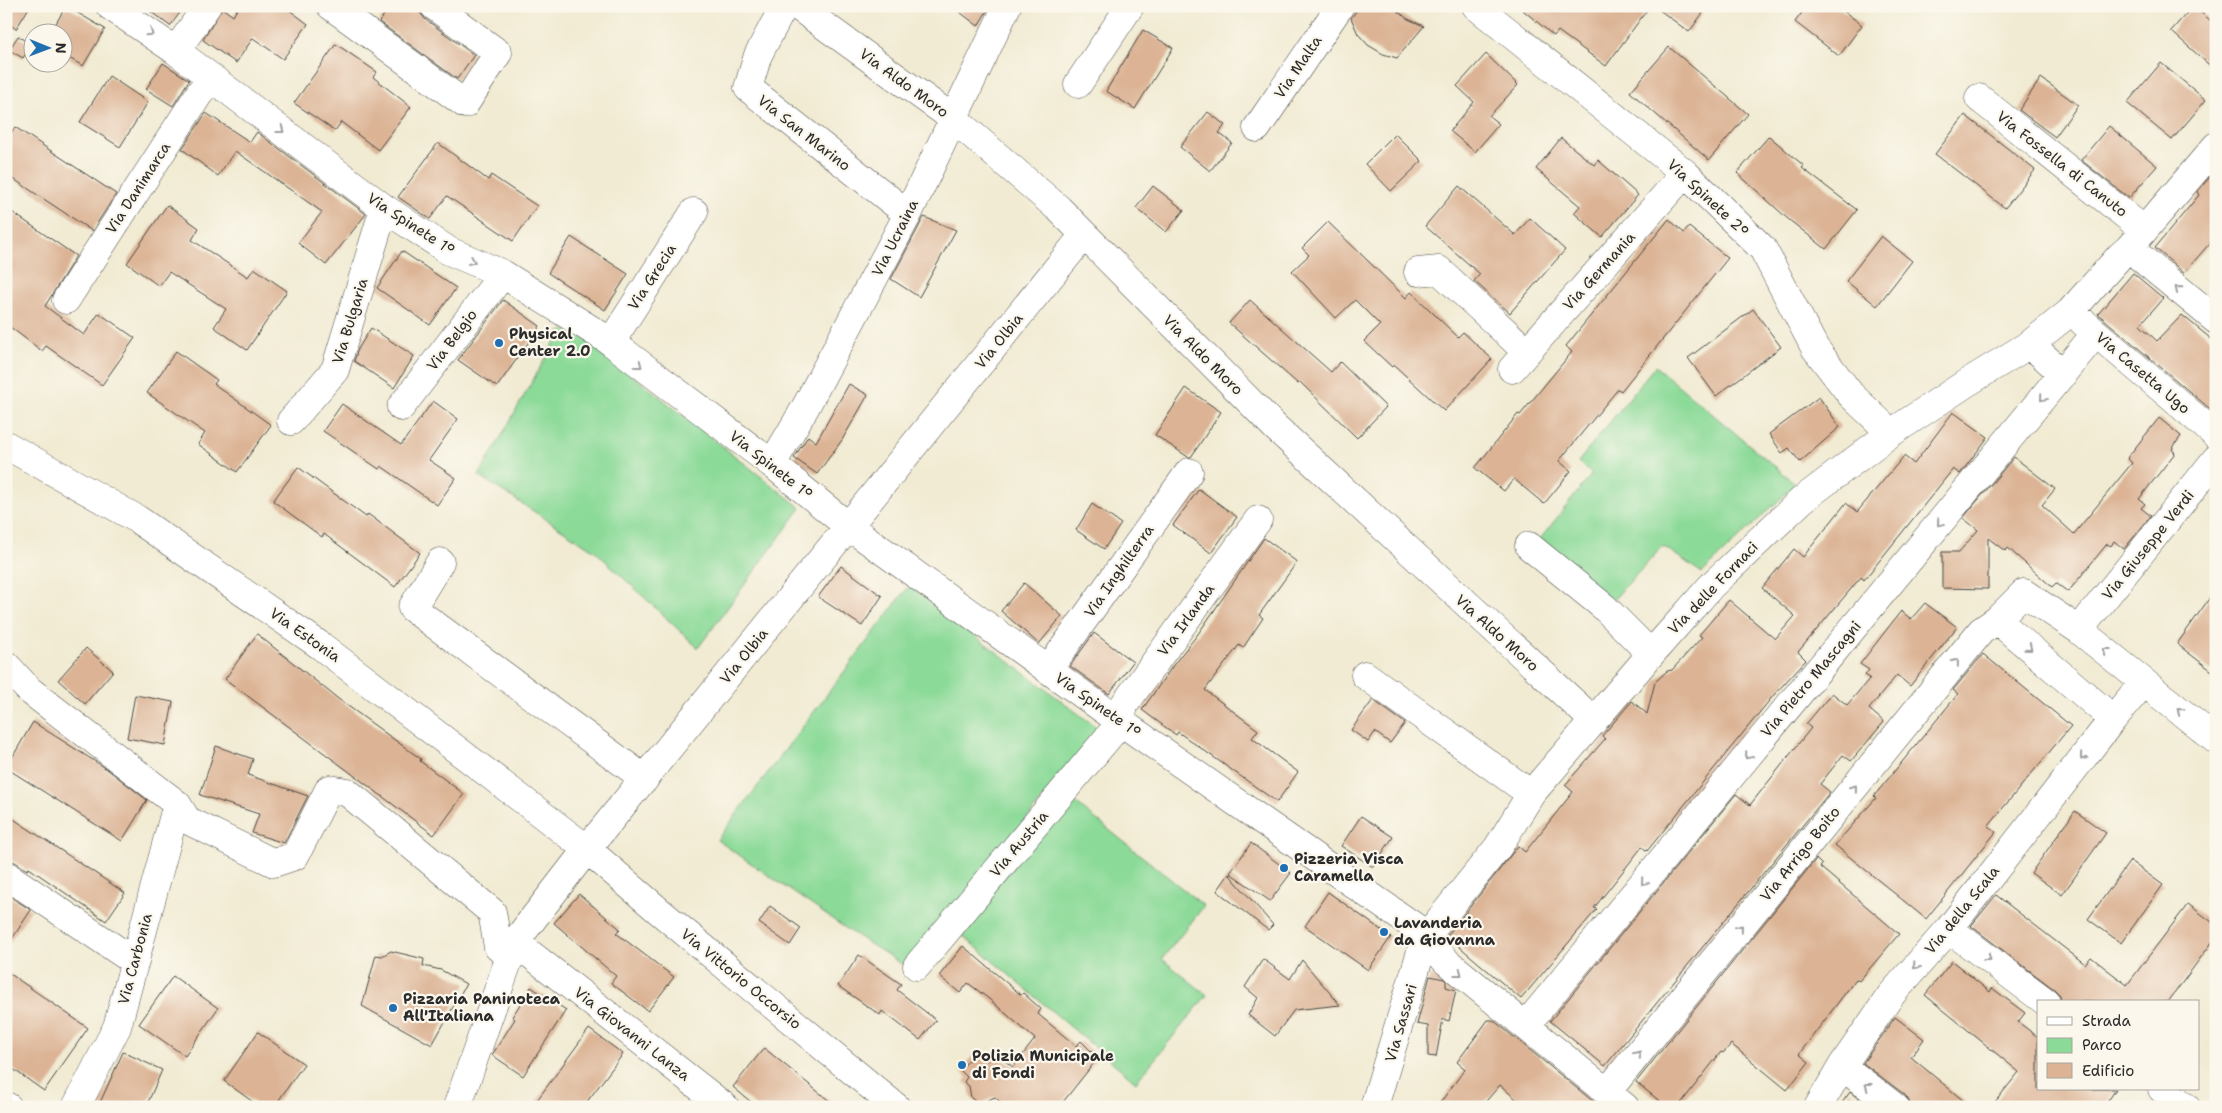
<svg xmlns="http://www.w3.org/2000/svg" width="2222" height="1113" font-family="'Shantell Sans',sans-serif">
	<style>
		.green { fill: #8bda98; stroke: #5b8262 }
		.building { fill: #dcb495 }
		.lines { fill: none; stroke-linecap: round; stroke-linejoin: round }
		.minor-casing { stroke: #494844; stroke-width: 29 }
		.minor { stroke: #fff; stroke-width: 28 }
		.oneway { stroke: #a0a0a0 }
		.poi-dot { fill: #1f6fb2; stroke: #fbf7ec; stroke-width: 2 }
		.labels { text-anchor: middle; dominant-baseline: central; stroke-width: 4.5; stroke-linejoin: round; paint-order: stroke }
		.street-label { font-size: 15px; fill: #2b2b2b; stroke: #fbf7ec }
		.poi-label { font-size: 15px; font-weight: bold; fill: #2b2b2b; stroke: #fbf7ec; text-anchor: start }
	</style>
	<rect width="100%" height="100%" fill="#fbf7ec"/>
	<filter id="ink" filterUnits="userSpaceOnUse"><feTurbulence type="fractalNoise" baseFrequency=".02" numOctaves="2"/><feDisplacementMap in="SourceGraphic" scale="10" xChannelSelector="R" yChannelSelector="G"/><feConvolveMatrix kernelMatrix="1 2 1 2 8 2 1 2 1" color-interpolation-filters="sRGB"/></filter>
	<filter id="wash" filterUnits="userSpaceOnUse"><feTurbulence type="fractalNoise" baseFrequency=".0096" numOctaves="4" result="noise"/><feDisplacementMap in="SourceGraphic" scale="20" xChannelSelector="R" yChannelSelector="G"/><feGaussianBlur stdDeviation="1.12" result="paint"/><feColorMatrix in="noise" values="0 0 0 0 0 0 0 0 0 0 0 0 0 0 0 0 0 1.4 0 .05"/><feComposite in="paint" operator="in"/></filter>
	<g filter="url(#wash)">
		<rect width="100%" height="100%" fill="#f1ebd3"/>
		<path class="green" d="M 572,328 L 801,508 L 698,648 L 595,551 L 479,476 L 560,332 Z
			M 1655,366 L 1796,484 L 1702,573 L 1663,546 L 1611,602 L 1540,539 L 1592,474 L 1578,462 Z
			M 909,586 L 1100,730 L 905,966 L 851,932 L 717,840 Z
			M 1068,797 L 1204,906 L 1162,959 L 1207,995 L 1136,1082 L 957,931 Z"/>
		<g id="blocks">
			<path class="building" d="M 6,6 L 30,6 L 16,29 L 6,22 Z
				M 66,6 L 105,29 L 83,66 L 62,54 L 62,32 L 51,32 Z
				M 143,6 L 185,6 L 170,26 Z
				M 239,6 L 284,6 L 308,24 L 283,59 L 253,38 L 236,63 L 203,40 L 222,8 L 233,16 Z
				M 390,6 L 415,6 L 425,19 L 474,55 L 457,79 L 379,22 Z
				M 952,6 L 990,6 L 978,26 Z
				M 1360,6 L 1391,6 L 1408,19 L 1424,26 L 1397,58 L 1383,54 L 1368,45 L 1358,34 L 1351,18 Z
				M 1518,6 L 1650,6 L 1606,66 L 1558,31 L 1554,36 Z
				M 1654,6 L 1708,6 L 1689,32 Z
				M 1807,6 L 1837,6 L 1862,25 L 1839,56 L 1795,22 Z
				M 2193,6 L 2216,25 L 2216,71 L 2171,31 Z
				M 1143,30 L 1173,48 L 1135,109 L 1106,91 Z
				M 18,36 L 31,45 L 23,58 L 9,50 Z
				M 336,44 L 377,72 L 373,77 L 411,107 L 378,150 L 341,122 L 335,131 L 294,103 Z
				M 1669,47 L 1748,114 L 1709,160 L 1630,92 Z
				M 1486,54 L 1518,85 L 1489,116 L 1499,124 L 1475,152 L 1450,131 L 1474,102 L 1457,86 Z
				M 163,63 L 189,80 L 173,106 L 146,89 Z
				M 2161,63 L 2206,100 L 2172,140 L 2127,103 Z
				M 109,76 L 148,102 L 120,147 L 80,122 Z
				M 2041,78 L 2078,105 L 2055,137 L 2019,110 Z
				M 1208,112 L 1225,125 L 1219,133 L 1232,143 L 1210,171 L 1180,147 Z
				M 206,113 L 250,142 L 257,132 L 366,214 L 326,265 L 298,243 L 322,212 L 235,151 L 218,176 L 182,149 Z
				M 1965,115 L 2035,170 L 2005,208 L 1935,154 Z
				M 2109,126 L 2157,166 L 2129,198 L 2081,160 Z
				M 15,127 L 116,194 L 92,231 L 6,174 L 6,140 Z
				M 1395,134 L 1422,161 L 1391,191 L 1365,164 Z
				M 1769,136 L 1804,166 L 1802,168 L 1857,210 L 1826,249 L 1788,219 L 1737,173 Z
				M 1561,138 L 1594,165 L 1598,160 L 1638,195 L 1602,237 L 1574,213 L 1580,206 L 1536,169 Z
				M 438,143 L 488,180 L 491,175 L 537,206 L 513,241 L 447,196 L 430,219 L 398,197 Z
				M 2216,170 L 2216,236 L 2184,273 L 2155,248 L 2199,195 L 2197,192 Z
				M 1153,186 L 1184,210 L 1166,232 L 1136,208 Z
				M 1459,186 L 1515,235 L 1530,218 L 1565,250 L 1510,313 L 1474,281 L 1480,274 L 1425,226 Z
				M 167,205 L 199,228 L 192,240 L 248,277 L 254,268 L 287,291 L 247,350 L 214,327 L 226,309 L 169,272 L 159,286 L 127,263 Z
				M 6,208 L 76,256 L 45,306 L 84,335 L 99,313 L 135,338 L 102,385 L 46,346 L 42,351 L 6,324 Z
				M 924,217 L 956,230 L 919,297 L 891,279 Z
				M 1669,219 L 1684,233 L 1689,227 L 1728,258 L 1621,391 L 1618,389 L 1559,461 L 1571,471 L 1544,504 L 1514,479 L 1504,491 L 1475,468 L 1518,414 L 1520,415 L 1572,352 L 1566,346 Z
				M 1328,222 L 1406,298 L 1411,292 L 1458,337 L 1463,332 L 1492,359 L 1444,411 L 1394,365 L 1392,367 L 1364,341 L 1380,325 L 1355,300 L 1336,318 L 1292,271 L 1309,255 L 1302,248 Z
				M 1881,236 L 1912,261 L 1877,306 L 1846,281 Z
				M 571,237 L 628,274 L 605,310 L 548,273 Z
				M 402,251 L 456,288 L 430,325 L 377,288 Z
				M 2133,273 L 2163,298 L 2140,325 L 2157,341 L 2182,315 L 2216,343 L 2216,414 L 2098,314 Z
				M 503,300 L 540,326 L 497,387 L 458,360 Z
				M 1250,300 L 1331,372 L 1340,362 L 1386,407 L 1357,438 L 1300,382 L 1298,384 L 1229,323 Z
				M 1753,309 L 1781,347 L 1716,396 L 1688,358 Z
				M 371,328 L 414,356 L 394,388 L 354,361 L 358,349 Z
				M 176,351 L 217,380 L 214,384 L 271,425 L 237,472 L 198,444 L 205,433 L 147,393 Z
				M 849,384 L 868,395 L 842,440 L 817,474 L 794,458 L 808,436 L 816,442 Z
				M 1186,388 L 1221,412 L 1191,457 L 1188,457 L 1155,435 Z
				M 1819,397 L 1840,427 L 1800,462 L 1789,448 L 1782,453 L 1769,434 Z
				M 433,401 L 458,419 L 429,460 L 456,478 L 437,505 L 381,466 L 379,469 L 323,431 L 342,404 L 401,445 Z
				M 1953,412 L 1988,437 L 1960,474 L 1953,469 L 1864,580 L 1861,577 L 1798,652 L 1806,660 L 1773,696 L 1647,851 L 1642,847 L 1594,908 L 1597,909 L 1521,999 L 1447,936 L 1518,846 L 1525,852 L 1573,792 L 1565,785 L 1605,739 L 1602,736 L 1632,701 L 1647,714 L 1655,682 L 1667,671 L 1672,670 L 1702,637 L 1699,635 L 1729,600 L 1775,639 L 1795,616 L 1762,588 L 1794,549 L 1803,557 L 1846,503 L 1857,512 L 1904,456 L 1914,464 Z
				M 2159,418 L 2181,436 L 2172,449 L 2175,453 L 2139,499 L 2145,504 L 2141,508 L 2151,516 L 2124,549 L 2114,541 L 2111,546 L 2107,544 L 2068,592 L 2056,583 L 2052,587 L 2008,548 L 2005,551 L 1988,538 L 1988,589 L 1942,588 L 1942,552 L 1959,552 L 1978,530 L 1963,518 L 2014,457 L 2055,489 L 2042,505 L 2074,534 L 2132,463 L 2127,458 Z
				M 298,467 L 366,517 L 368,514 L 420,553 L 395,587 L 324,534 L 322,537 L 273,501 Z
				M 1199,489 L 1237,517 L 1211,553 L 1173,525 Z
				M 1092,504 L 1121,524 L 1104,549 L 1076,530 Z
				M 1264,538 L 1297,562 L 1259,615 L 1263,618 L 1243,648 L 1239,645 L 1205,690 L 1258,730 L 1252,738 L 1298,772 L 1277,802 L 1178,732 L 1176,735 L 1142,710 L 1174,664 L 1198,634 Z
				M 841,566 L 882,596 L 862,626 L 818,597 Z
				M 1024,583 L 1062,616 L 1039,644 L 1001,611 Z
				M 2216,589 L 2216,674 L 2177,644 Z
				M 1925,603 L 1957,627 L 1910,686 L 1897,675 L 1869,709 L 1884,722 L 1851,761 L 1843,755 L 1820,784 L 1830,792 L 1605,1066 L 1550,1021 L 1736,794 L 1750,805 L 1811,728 L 1806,724 L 1832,693 L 1847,705 L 1870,678 L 1865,675 L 1869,670 L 1860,664 L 1901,611 L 1911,619 Z
				M 1094,633 L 1133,662 L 1109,694 L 1070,666 Z
				M 257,634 L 337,698 L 421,759 L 420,761 L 464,794 L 434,835 L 225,679 Z
				M 86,648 L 113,671 L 85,704 L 58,680 Z
				M 1983,654 L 2071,726 L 1988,826 L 1996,832 L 1926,919 L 1835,845 L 1876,798 L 1874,796 L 1958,694 L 1953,690 Z
				M 135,695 L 173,702 L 165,745 L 127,738 Z
				M 1373,700 L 1405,723 L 1390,743 L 1375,732 L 1368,742 L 1351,730 Z
				M 33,722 L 107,769 L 147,800 L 122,841 L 6,768 Z
				M 216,746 L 253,759 L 248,775 L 308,796 L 284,843 L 252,833 L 259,814 L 200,795 Z
				M 2075,811 L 2106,833 L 2062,895 L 2031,873 Z
				M 6,814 L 125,893 L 106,921 L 29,868 L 27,870 L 15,862 L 6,860 Z
				M 1361,816 L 1393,837 L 1373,867 L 1341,846 Z
				M 1251,843 L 1291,873 L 1270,901 L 1230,873 Z
				M 1816,859 L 1822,865 L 1820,867 L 1899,934 L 1859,981 L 1856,979 L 1799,1054 L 1809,1062 L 1787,1090 L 1731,1044 L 1723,1053 L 1721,1052 L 1678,1107 L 1667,1107 L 1636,1082 Z
				M 2130,861 L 2163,885 L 2121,943 L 2088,919 Z
				M 1229,874 L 1273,925 L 1268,930 L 1217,891 Z
				M 1328,892 L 1391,937 L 1368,970 L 1305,926 Z
				M 6,894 L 31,910 L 6,948 Z
				M 579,894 L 620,929 L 616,933 L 674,977 L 648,1011 L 611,983 L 616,976 L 554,923 Z
				M 1996,895 L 2085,964 L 2091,957 L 2127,985 L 2188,904 L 2216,925 L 2216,937 L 2168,1002 L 2061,1002 L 2060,995 L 2055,990 L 1971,926 Z
				M 770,906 L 801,928 L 790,945 L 759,923 Z
				M 963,946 L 1021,995 L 1023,993 L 1041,1009 L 1038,1014 L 1076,1046 L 1081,1041 L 1098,1058 L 1059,1107 L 1005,1107 L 995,1097 L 980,1104 L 971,1098 L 969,1086 L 964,1082 L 967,1077 L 960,1070 L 976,1052 L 987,1061 L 993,1052 L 1013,1067 L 1035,1039 L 989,999 L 968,983 L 960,993 L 939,976 Z
				M 391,951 L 424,959 L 423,966 L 441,970 L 466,984 L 432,1045 L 362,1006 L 376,955 L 382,956 Z
				M 859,955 L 901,984 L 897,990 L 936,1020 L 920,1040 L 882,1011 L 880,1015 L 838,986 Z
				M 1263,959 L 1290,979 L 1302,960 L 1340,1005 L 1294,1010 L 1275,1036 L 1248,1015 L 1258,998 L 1245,987 Z
				M 1952,961 L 1990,992 L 1992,988 L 2025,1013 L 2018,1022 L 2038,1037 L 2038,1089 L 2116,1089 L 2104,1107 L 1991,1107 L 2019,1072 L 1925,995 Z
				M 6,971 L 88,1028 L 44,1091 L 6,1064 Z
				M 173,976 L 218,1008 L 185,1056 L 139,1024 Z
				M 1430,976 L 1444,979 L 1446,981 L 1446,987 L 1456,990 L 1449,1021 L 1443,1019 L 1436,1057 L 1428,1056 L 1428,1026 L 1417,1024 Z
				M 531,987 L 566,1010 L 523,1076 L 492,1055 L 515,1019 L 512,1017 Z
				M 1895,1017 L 1924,1039 L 1911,1057 L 1971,1107 L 1910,1107 L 1909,1101 L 1905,1095 L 1863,1063 Z
				M 1488,1020 L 1493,1020 L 1600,1107 L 1525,1107 L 1500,1085 L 1481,1107 L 1437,1107 L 1465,1069 L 1457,1062 Z
				M 589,1029 L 623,1054 L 583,1107 L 532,1107 Z
				M 258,1032 L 304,1064 L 274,1107 L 260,1107 L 224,1081 Z
				M 764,1048 L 837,1107 L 757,1107 L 733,1087 Z
				M 123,1052 L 162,1070 L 146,1107 L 98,1107 Z
				M 1850,1092 L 1869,1107 L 1839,1107 Z"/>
		</g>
	</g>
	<g filter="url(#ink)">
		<use href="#blocks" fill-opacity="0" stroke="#494844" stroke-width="1"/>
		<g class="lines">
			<defs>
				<path id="minor" d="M 110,6 L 176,51 L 384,208 L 449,251 L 503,274 L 611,342 L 772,464 L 848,526 L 1121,722 L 1415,927 L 1447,962 L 1625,1107
					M 331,6 L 465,104 L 498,53 L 434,6
					M 784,6 L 758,55 L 748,88 L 908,214
					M 797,6 L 954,119 L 1059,209 L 1275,427 L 1594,721
					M 1476,6 L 1685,173 L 1763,249 L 1815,348 L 1851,395 L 1891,433
					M 176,51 L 207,6
					M 1078,84 L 1130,6
					M 1979,98 L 2144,230
					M 1257,128 L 1340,6
					M 2129,248 L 2216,320
					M 1418,272 L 1439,270 L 1527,352
					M 66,300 L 210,77
					M 2083,322 L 2216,435
					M 611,342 L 694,212
					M 2030,344 L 2063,374
					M 1512,369 L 1685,173
					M 401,407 L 503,274
					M 291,421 L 335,370 L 384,208
					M 6,445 L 137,519 L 321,646 L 587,849 L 659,911 L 896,1107
					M 772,464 L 805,408 L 908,214 L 1007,6
					M 1529,546 L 1604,607 L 1651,654
					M 440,562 L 412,608 L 645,779
					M 2079,630 L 2216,459
					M 6,665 L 29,690 L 177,804 L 187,820 L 274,863 L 295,856 L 329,789 L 347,792 L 492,912 L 498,947 L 510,957
					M 1048,670 L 1189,472
					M 1365,675 L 1531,794
					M 2144,682 L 2113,719 L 1997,620 L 2024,593 L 2079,630 L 2216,740
					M 6,875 L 135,962
					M 1949,929 L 2046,1002
					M 515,942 L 725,1107
					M 917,966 L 1121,722 L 1124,705 L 1258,520
					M 1526,1025 L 2096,333
					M 1842,1066 L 1895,1107
					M 2162,1089 L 2186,1107
					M 1607,1092 L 1981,631 L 1997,620
					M 6,1106 L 8,1107
					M 76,1107 L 117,1027 L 177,804
					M 457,1107 L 515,942 L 587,849 L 1084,235
					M 1374,1107 L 1425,938 L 1498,847 L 1531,794 L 1651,654 L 1712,585 L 1802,500 L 1891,433 L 1965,384 L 2030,344 L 2070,312 L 2120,256 L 2129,248 L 2216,146
					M 1818,1107 L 1842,1066 L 1891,995 L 1949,929 L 2113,719"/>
			</defs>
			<use href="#minor" class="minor-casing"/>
			<use href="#minor" class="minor"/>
		</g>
		<defs><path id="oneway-chevron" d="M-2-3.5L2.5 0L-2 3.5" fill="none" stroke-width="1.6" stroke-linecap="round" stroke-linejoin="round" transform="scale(1.25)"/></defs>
		<g class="oneway">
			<use href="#oneway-chevron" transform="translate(150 33) rotate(34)"/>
			<use href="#oneway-chevron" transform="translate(281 130) rotate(37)"/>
			<use href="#oneway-chevron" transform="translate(472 261) rotate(23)"/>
			<use href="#oneway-chevron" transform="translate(2178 289) rotate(-140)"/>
			<use href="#oneway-chevron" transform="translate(639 365) rotate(38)"/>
			<use href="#oneway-chevron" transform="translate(2043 398) rotate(130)"/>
			<use href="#oneway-chevron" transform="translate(1940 523) rotate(130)"/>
			<use href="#oneway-chevron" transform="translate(2029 648) rotate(40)"/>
			<use href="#oneway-chevron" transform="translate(2106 651) rotate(-142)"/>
			<use href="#oneway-chevron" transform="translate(1956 662) rotate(-51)"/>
			<use href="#oneway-chevron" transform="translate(2180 711) rotate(-141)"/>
			<use href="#oneway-chevron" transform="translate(1748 756) rotate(130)"/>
			<use href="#oneway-chevron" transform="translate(2083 757) rotate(128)"/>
			<use href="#oneway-chevron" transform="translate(1854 788) rotate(-51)"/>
			<use href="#oneway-chevron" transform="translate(1644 882) rotate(130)"/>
			<use href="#oneway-chevron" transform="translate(1740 928) rotate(-51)"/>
			<use href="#oneway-chevron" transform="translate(1988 958) rotate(37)"/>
			<use href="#oneway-chevron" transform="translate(1916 966) rotate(131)"/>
			<use href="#oneway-chevron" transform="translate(1459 973) rotate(38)"/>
			<use href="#oneway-chevron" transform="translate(1638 1054) rotate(-51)"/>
			<use href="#oneway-chevron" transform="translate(1868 1086) rotate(-143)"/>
		</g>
	</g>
	<g class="poi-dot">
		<circle cx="499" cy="343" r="5"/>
		<circle cx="1284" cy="868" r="5"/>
		<circle cx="1384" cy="932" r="5"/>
		<circle cx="393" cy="1008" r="5"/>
		<circle cx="962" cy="1065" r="5"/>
	</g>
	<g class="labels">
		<g class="street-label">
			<text transform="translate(1298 67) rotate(-56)">Via Malta</text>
			<text transform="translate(904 83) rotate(36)">Via Aldo Moro</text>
			<text transform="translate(804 133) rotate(38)">Via San Marino</text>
			<text transform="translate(2062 164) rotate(38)">Via Fossella di Canuto</text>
			<text transform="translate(138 188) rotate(-57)">Via Danimarca</text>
			<text transform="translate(1708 198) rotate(43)">Via Spinete 2°</text>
			<text transform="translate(411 224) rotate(33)">Via Spinete 1°</text>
			<text transform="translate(895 238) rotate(-63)">Via Ucraina</text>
			<text transform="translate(1599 271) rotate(-48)">Via Germania</text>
			<text transform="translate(652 277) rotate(-57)">Via Grecia</text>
			<text transform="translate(350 321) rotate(-73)">Via Bulgaria</text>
			<text transform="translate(452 340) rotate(-53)">Via Belgio</text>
			<text transform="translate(999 341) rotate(-51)">Via Olbia</text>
			<text transform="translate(1203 355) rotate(45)">Via Aldo Moro</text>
			<text transform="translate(2143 373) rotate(40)">Via Casetta Ugo</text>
			<text transform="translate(771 465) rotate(38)">Via Spinete 1°</text>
			<text transform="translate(2148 545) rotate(-51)">Via Giuseppe Verdi</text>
			<text transform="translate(1119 571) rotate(-55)">Via Inghilterra</text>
			<text transform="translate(1713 588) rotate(-46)">Via delle Fornaci</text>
			<text transform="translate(1186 620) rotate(-54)">Via Irlanda</text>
			<text transform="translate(1497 633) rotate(42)">Via Aldo Moro</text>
			<text transform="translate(305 635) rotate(35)">Via Estonia</text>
			<text transform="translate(744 656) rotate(-51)">Via Olbia</text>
			<text transform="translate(1811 679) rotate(-50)">Via Pietro Mascagni</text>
			<text transform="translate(1098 705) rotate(35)">Via Spinete 1°</text>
			<text transform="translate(1019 844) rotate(-50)">Via Austria</text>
			<text transform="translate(1800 854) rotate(-51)">Via Arrigo Boito</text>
			<text transform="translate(1962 910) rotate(-51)">Via della Scala</text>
			<text transform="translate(135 959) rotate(-75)">Via Carbonia</text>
			<text transform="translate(741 979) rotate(39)">Via Vittorio Occorsio</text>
			<text transform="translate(1401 1023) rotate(-74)">Via Sassari</text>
			<text transform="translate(632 1034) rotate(38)">Via Giovanni Lanza</text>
		</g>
		<g class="poi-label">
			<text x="509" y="334">Physical<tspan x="509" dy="17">Center 2.0</tspan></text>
			<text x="1294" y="859">Pizzeria Visca<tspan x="1294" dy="17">Caramella</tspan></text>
			<text x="1394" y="923">Lavanderia<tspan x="1394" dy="17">da Giovanna</tspan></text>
			<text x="403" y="999">Pizzaria Paninoteca<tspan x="403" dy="17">All'Italiana</tspan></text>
			<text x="972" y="1056">Polizia Municipale<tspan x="972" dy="17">di Fondi</tspan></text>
		</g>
	</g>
	<rect width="2222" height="1113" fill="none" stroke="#fbf7ec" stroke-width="25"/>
	<rect x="2037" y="1000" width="162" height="90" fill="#fbf7ec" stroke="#a8a59f"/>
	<rect x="2047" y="1017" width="25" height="8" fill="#ffffff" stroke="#a8a59f"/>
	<text x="2082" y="1026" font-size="15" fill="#2b2b2b">Strada</text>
	<rect x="2047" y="1038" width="25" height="15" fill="#8bda98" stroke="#a8a59f"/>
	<text x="2082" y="1050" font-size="15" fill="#2b2b2b">Parco</text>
	<rect x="2047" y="1063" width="25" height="15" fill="#dcb495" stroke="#a8a59f"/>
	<text x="2082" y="1076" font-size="15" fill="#2b2b2b">Edificio</text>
	<g transform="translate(48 48) rotate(91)"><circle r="24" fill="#fbf7ec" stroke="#a8a59f"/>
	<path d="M0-4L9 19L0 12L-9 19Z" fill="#1f6fb2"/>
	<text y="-8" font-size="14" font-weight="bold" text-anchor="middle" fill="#2b2b2b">N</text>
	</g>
</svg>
